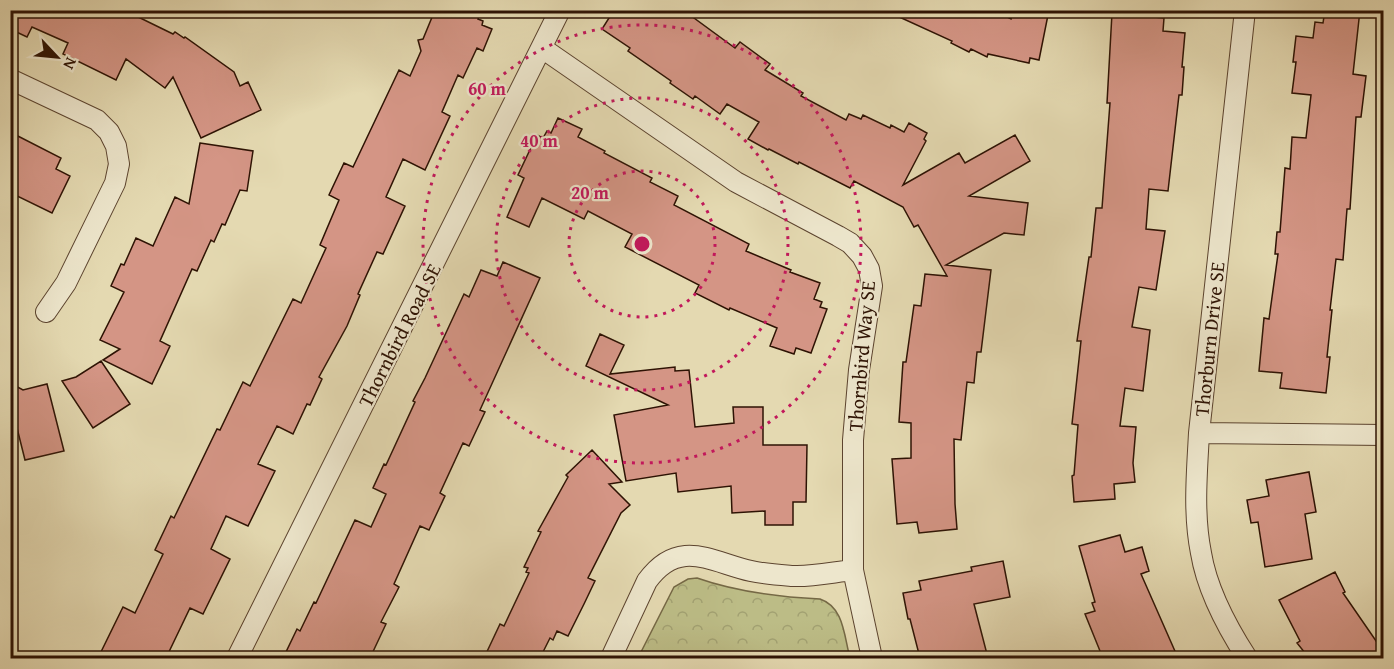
<svg xmlns="http://www.w3.org/2000/svg" width="1394" height="669" font-family="'Gentium Book Plus',serif">
	<style>
		.forest { fill: url(#forest-crowns); stroke: #756845; stroke-width: 1.5 }
		.building { fill: #d49585; stroke: #2e1304; stroke-width: 1.5 }
		.lines { fill: none; stroke-linecap: round; stroke-linejoin: round }
		.minor-casing { stroke: #5c442f; stroke-width: 22 }
		.minor { stroke: #ede6cc; stroke-width: 20 }
		.ring { fill: none; stroke: #c2185b; stroke-width: 3; stroke-dasharray: 3 6 }
		.labels { text-anchor: middle; dominant-baseline: central; stroke-width: 4.5; stroke-linejoin: round; paint-order: stroke }
		.street-label { font-size: 20px; fill: #2e1304; stroke: #ede6cc }
		.centre { fill: #c2185b; stroke: #ede6cc; stroke-width: 3 }
		.ring-label { font-size: 18px; text-anchor: middle; font-weight: bold; fill: #c2185b; stroke: #ede6cc; stroke-width: 4.5; stroke-linejoin: round; paint-order: stroke }
	</style>
	<defs>
		<pattern id="forest-crowns" width="20" height="18" patternUnits="userSpaceOnUse" patternTransform="scale(1.5)"><rect width="20" height="18" fill="#bcbc86"/><path d="M2 6a3 3 0 1 1 6 0M12 15a3 3 0 1 1 6 0" fill="none" stroke="#a2a172"/></pattern>
	</defs>
	<rect width="100%" height="100%" fill="#e4d9b1"/>
	<filter id="stains"><feTurbulence type="fractalNoise" baseFrequency=".00333" numOctaves="4"/><feColorMatrix values="0 0 0 0 .2 0 0 0 0 .09 0 0 0 0 .02 0 0 0 .5 -.17"/></filter>
	<radialGradient id="worn" r=".72"><stop offset=".6" stop-color="#630" stop-opacity="0"/><stop offset="1" stop-color="#630" stop-opacity=".3"/></radialGradient>
	<path class="forest" d="M 697,578 C 737,592 777,597 820,599 C 844,607 844,636 850,658 L 638,658 L 674,587 L 688,579 Z"/>
	<path class="building" d="M 10,10 L 124,10 L 173,34 L 175,32 L 184,38 L 185,37 L 234,72 L 240,86 L 248,82 L 261,110 L 201,138 L 173,77 L 165,88 L 126,59 L 116,80 L 63,54 L 68,43 L 32,27 L 27,37 L 10,29 Z
		M 435,10 L 482,10 L 478,19 L 483,21 L 482,25 L 492,29 L 483,51 L 477,48 L 463,78 L 458,75 L 442,112 L 450,116 L 425,170 L 403,159 L 386,197 L 405,206 L 383,254 L 377,252 L 358,294 L 360,295 L 347,326 L 319,377 L 322,379 L 310,405 L 307,404 L 293,434 L 277,426 L 258,464 L 275,471 L 248,526 L 226,516 L 211,549 L 230,559 L 203,614 L 190,608 L 166,658 L 98,658 L 123,607 L 135,613 L 163,554 L 155,550 L 171,516 L 174,518 L 217,429 L 220,430 L 243,382 L 250,386 L 293,299 L 301,303 L 326,248 L 320,245 L 339,200 L 329,195 L 344,163 L 353,167 L 399,70 L 410,76 L 421,51 L 418,40 L 423,39 Z
		M 614,10 L 683,10 L 735,48 L 740,42 L 770,64 L 765,70 L 803,93 L 801,96 L 846,120 L 849,114 L 861,119 L 863,115 L 890,128 L 891,125 L 904,132 L 909,123 L 927,133 L 924,139 L 926,141 L 903,185 L 959,153 L 965,163 L 1015,135 L 1030,161 L 969,196 L 1028,203 L 1024,235 L 1004,233 L 946,265 L 991,270 L 981,352 L 977,352 L 974,383 L 967,382 L 961,440 L 954,439 L 955,504 L 957,529 L 919,533 L 917,522 L 897,524 L 892,459 L 911,458 L 911,423 L 899,422 L 903,362 L 906,362 L 914,305 L 921,306 L 925,274 L 947,276 L 918,225 L 914,227 L 903,207 L 854,181 L 850,188 L 799,162 L 798,164 L 769,149 L 768,150 L 748,139 L 759,122 L 727,104 L 720,114 L 695,96 L 693,99 L 670,83 L 671,81 L 628,51 L 630,48 L 602,29 Z
		M 884,10 L 993,10 L 1011,19 L 1012,13 L 1023,15 L 1024,10 L 1049,10 L 1039,60 L 1030,58 L 1029,63 L 988,54 L 987,57 L 971,49 L 969,52 L 951,43 L 952,41 Z
		M 1325,10 L 1360,10 L 1353,74 L 1366,76 L 1361,117 L 1356,117 L 1350,209 L 1347,209 L 1343,260 L 1336,259 L 1330,310 L 1332,310 L 1327,357 L 1330,357 L 1326,393 L 1280,388 L 1282,373 L 1259,371 L 1264,318 L 1269,319 L 1278,254 L 1275,254 L 1277,232 L 1280,232 L 1285,168 L 1290,169 L 1292,137 L 1306,138 L 1311,95 L 1292,93 L 1296,62 L 1293,62 L 1296,36 L 1313,38 L 1315,22 L 1323,23 Z
		M 1112,13 L 1164,18 L 1163,31 L 1185,33 L 1182,67 L 1184,67 L 1182,95 L 1179,95 L 1168,191 L 1149,189 L 1146,229 L 1165,231 L 1156,290 L 1139,287 L 1132,327 L 1150,330 L 1143,391 L 1125,388 L 1120,426 L 1136,427 L 1133,463 L 1135,482 L 1114,484 L 1115,499 L 1074,502 L 1072,476 L 1074,475 L 1078,425 L 1072,424 L 1081,341 L 1077,341 L 1089,257 L 1091,257 L 1096,208 L 1102,208 L 1110,103 L 1107,103 Z
		M 558,118 L 582,129 L 578,137 L 605,151 L 604,153 L 652,178 L 650,182 L 678,196 L 674,205 L 749,244 L 746,251 L 791,270 L 790,272 L 820,283 L 814,299 L 822,302 L 820,307 L 827,309 L 811,353 L 796,348 L 794,354 L 770,346 L 777,328 L 730,308 L 729,310 L 695,293 L 699,285 L 625,247 L 632,234 L 588,211 L 584,219 L 542,198 L 529,227 L 507,217 L 524,178 L 518,175 L 537,135 L 543,138 L 547,131 L 551,133 Z
		M 10,132 L 61,158 L 56,169 L 70,176 L 52,213 L 15,195 L 17,191 L 10,188 Z
		M 200,143 L 253,151 L 247,191 L 240,190 L 225,225 L 222,224 L 214,242 L 211,240 L 197,271 L 192,269 L 160,341 L 170,346 L 152,384 L 103,360 L 120,349 L 100,340 L 124,292 L 111,286 L 121,264 L 124,265 L 136,238 L 153,246 L 175,197 L 189,204 Z
		M 503,262 L 540,278 L 480,410 L 485,412 L 469,446 L 463,443 L 440,493 L 445,496 L 429,530 L 420,526 L 394,584 L 399,587 L 381,622 L 386,624 L 370,658 L 299,658 L 286,652 L 297,629 L 300,631 L 314,602 L 316,603 L 355,520 L 371,527 L 386,494 L 373,488 L 384,464 L 386,465 L 415,402 L 413,401 L 425,378 L 464,294 L 469,297 L 481,270 L 497,276 Z
		M 600,334 L 624,345 L 610,374 L 675,367 L 675,371 L 689,370 L 695,427 L 734,423 L 733,407 L 763,407 L 763,445 L 807,445 L 806,502 L 793,502 L 793,525 L 765,525 L 765,511 L 732,513 L 731,486 L 678,492 L 676,473 L 626,481 L 614,415 L 668,405 L 586,366 Z
		M 101,361 L 130,404 L 93,428 L 62,381 L 76,377 Z
		M 10,383 L 23,390 L 47,384 L 64,451 L 25,460 L 10,400 Z
		M 592,450 L 622,482 L 609,484 L 630,505 L 621,513 L 588,578 L 595,581 L 584,604 L 568,636 L 557,631 L 553,640 L 550,638 L 540,658 L 484,658 L 500,624 L 504,626 L 529,573 L 526,572 L 528,568 L 524,567 L 541,532 L 538,531 L 568,477 L 566,475 Z
		M 1309,472 L 1316,512 L 1305,514 L 1312,559 L 1265,567 L 1258,522 L 1251,523 L 1247,500 L 1269,496 L 1266,480 Z
		M 1120,535 L 1125,552 L 1142,547 L 1149,571 L 1141,574 L 1178,658 L 1104,658 L 1100,651 L 1085,614 L 1095,611 L 1092,603 L 1095,602 L 1079,546 Z
		M 1003,561 L 1010,597 L 974,604 L 988,658 L 920,658 L 910,619 L 908,619 L 903,593 L 921,590 L 919,581 L 972,571 L 971,567 Z
		M 1335,572 L 1345,592 L 1343,593 L 1383,651 L 1383,658 L 1309,658 L 1297,643 L 1300,641 L 1279,600 Z"/>
	<g class="lines">
		<defs>
			<path id="minor" d="M 1245,10 L 1199,433 C 1197,472 1193,513 1201,553 C 1207,590 1227,627 1247,658
				M 542,48 L 736,182 L 838,236 L 850,243 L 862,256 L 869,269 L 872,286 L 859,370 L 853,440 L 853,570 L 872,658
				M 10,79 L 97,120 L 109,132 L 116,146 L 119,164 L 115,183 L 66,283 L 46,312
				M 1199,433 L 1384,435
				M 237,658 L 560,10
				M 611,658 L 647,581 C 679,537 711,562 751,571 C 764,574 780,575 793,576 C 812,577 834,572 853,570"/>
		</defs>
		<use href="#minor" class="minor-casing"/>
		<use href="#minor" class="minor"/>
	</g>
	<g class="ring">
		<circle cx="642" cy="244" r="73"/>
		<circle cx="642" cy="244" r="146"/>
		<circle cx="642" cy="244" r="219"/>
	</g>
	<g class="labels">
		<g class="street-label">
			<text transform="translate(399 335) rotate(-63)">Thornbird Road SE</text>
			<text transform="translate(1209 339) rotate(-84)">Thorburn Drive SE</text>
			<text transform="translate(861 356) rotate(-85)">Thornbird Way SE</text>
		</g>
	</g>
	<circle cx="642" cy="244" r="9" class="centre"/>
	<g class="ring-label">
		<text x="487" y="95">60 m</text>
		<text x="539" y="147">40 m</text>
		<text x="590" y="199">20 m</text>
	</g>
	<rect width="1394" height="669" fill="none" stroke="#e4d9b1" stroke-width="36"/>
	<rect x="12" y="12" width="1370" height="645" fill="none" stroke="#2e1304" stroke-width="3"/>
	<rect x="18" y="18" width="1358" height="633" fill="none" stroke="#2e1304" stroke-width="1.5"/>
	<g transform="translate(57 57) rotate(116)" stroke="#ede6cc" stroke-width="4.5" paint-order="stroke">
	<path d="M0-4.5L10 22L0 15L-10 22Z" fill="#2e1304"/>
	<text y="-9" font-size="16" font-weight="bold" text-anchor="middle" fill="#2e1304">N</text>
	</g>
	<rect width="100%" height="100%" filter="url(#stains)"/>
	<rect width="100%" height="100%" fill="url(#worn)"/>
</svg>
